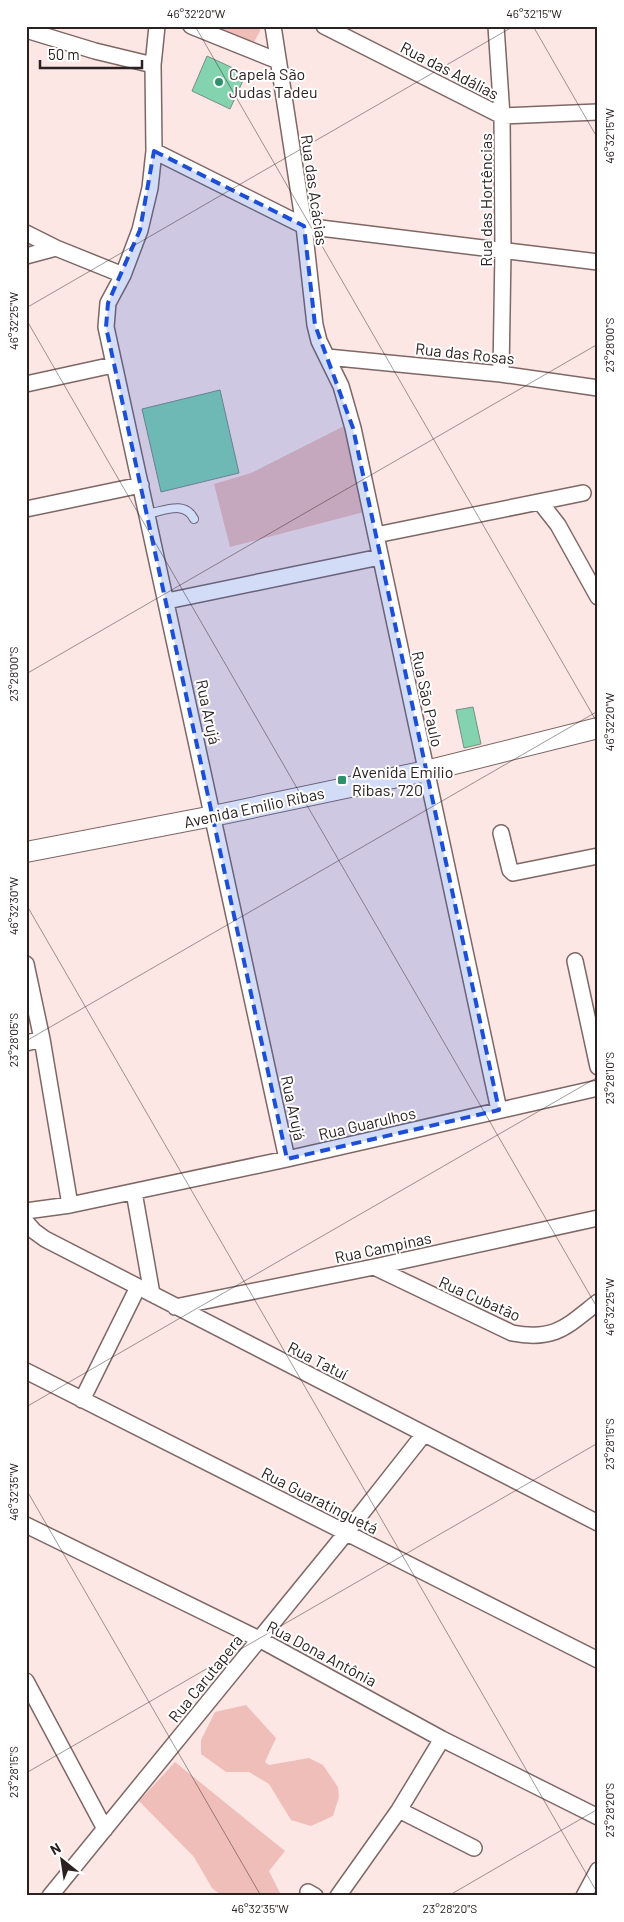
<svg xmlns="http://www.w3.org/2000/svg" width="624" height="1922" font-family="Barlow,sans-serif">
	<style>
		.green { fill: #f0beb8 }
		.building { fill: #83d3ae; stroke: #798e83 }
		.lines { fill: none; stroke-linecap: round; stroke-linejoin: round }
		.service-casing { stroke: #7e6765; stroke-width: 10 }
		.minor-casing { stroke: #7e6765; stroke-width: 18 }
		.secondary-casing { stroke: #7e6765; stroke-width: 22 }
		.service { stroke: #fff; stroke-width: 8 }
		.minor { stroke: #fff; stroke-width: 15 }
		.secondary { stroke: #fff; stroke-width: 20 }
		.marked { fill: #1d4ed8; fill-opacity: 0.2; stroke: #1d4ed8; stroke-width: 4; stroke-dasharray: 10 6; stroke-linejoin: round }
		.ticks { fill: none; stroke: #2a2120; stroke-width: 1; stroke-opacity: 0.45 }
		.poi-dot { fill: #2f916b; stroke: #fff; stroke-width: 2 }
		.labels { text-anchor: middle; dominant-baseline: central; stroke-width: 4; stroke-linejoin: round; paint-order: stroke }
		.street-label { font-size: 16px; fill: #2a2120; stroke: #fff }
		.poi-label { font-size: 16px; fill: #2a2120; stroke: #fff; text-anchor: start }
		.neatline { fill: none; stroke: #2a2120; stroke-width: 2 }
		.ticks-label { font-size: 12px; text-anchor: middle; fill: #2a2120 }
	</style>
	<rect width="100%" height="100%" fill="#fce7e5"/>
	<path class="green" d="M 211,26 L 260,26 L 260,31 L 254,42 Z
		M 348,424 L 364,512 L 230,547 L 214,484 L 251,473 Z
		M 246,1705 L 276,1738 L 265,1762 L 269,1765 L 309,1758 L 323,1765 L 338,1787 L 339,1797 L 333,1816 L 311,1826 L 291,1820 L 269,1784 L 249,1772 L 226,1772 L 201,1754 L 201,1740 L 215,1712 Z
		M 175,1762 L 285,1851 L 269,1871 L 280,1893 L 279,1896 L 222,1896 L 212,1888 L 194,1857 L 139,1801 Z"/>
	<path class="building" d="M 207,56 L 246,74 L 230,109 L 192,91 Z
		M 220,390 L 239,473 L 161,492 L 142,409 Z
		M 473,707 L 481,744 L 464,748 L 456,710 Z"/>
	<g class="lines">
		<defs>
			<path id="service" d="M 147,514 C 164,511 185,500 194,519"/>
			<path id="minor" d="M 157,26 L 153,65 L 154,151 L 150,188 L 140,230 L 123,275 L 108,303 L 106,327 L 287,1159
				M 191,26 L 278,61
				M 273,26 L 304,226 L 315,325 L 319,341 L 341,386 L 353,428 L 499,1110
				M 324,26 L 502,116 L 598,112
				M 496,26 L 502,116 L 503,250 L 501,374
				M 26,30 L 95,51 L 153,65
				M 154,151 L 304,226 L 598,262
				M 26,233 L 56,248 L 123,275
				M 26,256 L 56,248
				M 327,357 L 501,374 L 598,388
				M 26,384 L 113,365
				M 540,502 L 558,525 L 598,597
				M 26,509 L 141,485
				M 376,535 L 583,493
				M 167,601 L 380,557
				M 501,833 L 510,870 L 513,873 L 598,856
				M 575,961 L 598,1067
				M 26,964 L 42,1039 L 70,1205
				M 26,1043 L 42,1039
				M 134,1192 L 152,1294
				M 26,1211 L 70,1205 L 287,1159 L 598,1088
				M 26,1222 L 34,1231 L 45,1239 L 598,1523
				M 374,1267 L 512,1333 C 555,1341 566,1327 598,1302
				M 175,1307 L 374,1267 L 598,1218
				M 26,1371 L 598,1660
				M 82,1400 L 138,1287
				M 26,1525 L 259,1639 L 442,1739 L 598,1817
				M 26,1681 L 105,1829
				M 399,1810 L 474,1848
				M 308,1892 L 315,1896
				M 50,1896 L 346,1533 L 424,1434
				M 338,1896 L 399,1810 L 442,1739
				M 584,1896 L 598,1870"/>
			<path id="secondary" d="M 26,852 L 213,816 L 426,771 L 598,728"/>
		</defs>
		<use href="#service" class="service-casing"/>
		<use href="#minor" class="minor-casing"/>
		<use href="#secondary" class="secondary-casing"/>
		<use href="#service" class="service"/>
		<use href="#minor" class="minor"/>
		<use href="#secondary" class="secondary"/>
	</g>
	<path class="marked" d="M 154,151 L 304,226 L 315,325 L 353,428 L 499,1110 L 287,1159 L 106,327 L 108,303 L 140,230 Z"/>
	<path class="ticks" d="M 195,26 L 598,724M 533,26 L 598,139M 26,308 L 514,26M 26,319 L 598,1309M 26,674 L 598,344M 26,904 L 598,1894M 26,1041 L 598,711M 26,1407 L 598,1077M 26,1489 L 261,1896M 26,1773 L 598,1443M 448,1896 L 598,1809"/>
	<g class="poi-dot">
		<circle cx="219" cy="82" r="5"/>
		<rect x="337" y="775" width="10" height="10" rx="2.5"/>
	</g>
	<g class="labels">
		<g class="street-label">
			<text transform="translate(450 70) rotate(27)">Rua das Adálias</text>
			<text transform="translate(315 190) rotate(82)">Rua das Acácias</text>
			<text transform="translate(485 200) rotate(-90)">Rua das Hortências</text>
			<text transform="translate(465 353) rotate(6)">Rua das Rosas</text>
			<text transform="translate(428 699) rotate(78)">Rua São Paulo</text>
			<text transform="translate(209 712) rotate(78)">Rua Arujá</text>
			<text transform="translate(254 807) rotate(-12)">Avenida Emilio Ribas</text>
			<text transform="translate(294 1108) rotate(78)">Rua Arujá</text>
			<text transform="translate(367 1123) rotate(-13)">Rua Guarulhos</text>
			<text transform="translate(383 1247) rotate(-12)">Rua Campinas</text>
			<text transform="translate(480 1298) rotate(24)">Rua Cubatão</text>
			<text transform="translate(318 1360) rotate(27)">Rua Tatuí</text>
			<text transform="translate(320 1500) rotate(27)">Rua Guaratinguetá</text>
			<text transform="translate(322 1653) rotate(28)">Rua Dona Antônia</text>
			<text transform="translate(205 1678) rotate(-51)">Rua Carutapera</text>
		</g>
		<g class="poi-label">
			<text x="229" y="73">Capela São<tspan x="229" dy="18">Judas Tadeu</tspan></text>
			<text x="352" y="771">Avenida Emilio<tspan x="352" dy="18">Ribas, 720</tspan></text>
		</g>
	</g>
	<rect width="624" height="1922" fill="none" stroke="#ffffff" stroke-width="55"/>
	<g transform="translate(62 1860) rotate(330)" stroke="#ffffff" stroke-width="4" paint-order="stroke">
	<path d="M0-4L9 19L0 12L-9 19Z" fill="#2a2120"/>
	<text y="-8" font-size="14" font-weight="bold" text-anchor="middle" fill="#2a2120">N</text>
	</g>
	<path d="M40 60v8h102v-8" fill="none" stroke="#2a2120" stroke-width="2.5"/>
	<text x="48" y="60" font-size="15" fill="#2a2120" stroke="#ffffff" stroke-width="4" paint-order="stroke">50 m</text>
	<rect x="28" y="28" width="568" height="1866" class="neatline"/>
	<g class="ticks-label">
		<text x="196" y="18">46°32'20"W</text>
		<text x="534" y="18">46°32'15"W</text>
		<text transform="translate(610 136) rotate(-90)" y="4">46°32'15"W</text>
		<text transform="translate(14 321) rotate(-90)" y="4">46°32'25"W</text>
		<text transform="translate(610 345) rotate(-90)" y="4">23°28'00"S</text>
		<text transform="translate(14 674) rotate(-90)" y="4">23°28'00"S</text>
		<text transform="translate(610 722) rotate(-90)" y="4">46°32'20"W</text>
		<text transform="translate(14 906) rotate(-90)" y="4">46°32'30"W</text>
		<text transform="translate(14 1040) rotate(-90)" y="4">23°28'05"S</text>
		<text transform="translate(610 1078) rotate(-90)" y="4">23°28'10"S</text>
		<text transform="translate(610 1307) rotate(-90)" y="4">46°32'25"W</text>
		<text transform="translate(610 1444) rotate(-90)" y="4">23°28'15"S</text>
		<text transform="translate(14 1492) rotate(-90)" y="4">46°32'35"W</text>
		<text transform="translate(14 1772) rotate(-90)" y="4">23°28'15"S</text>
		<text transform="translate(610 1810) rotate(-90)" y="4">23°28'20"S</text>
		<text x="260" y="1913">46°32'35"W</text>
		<text x="450" y="1913">23°28'20"S</text>
	</g>
</svg>
